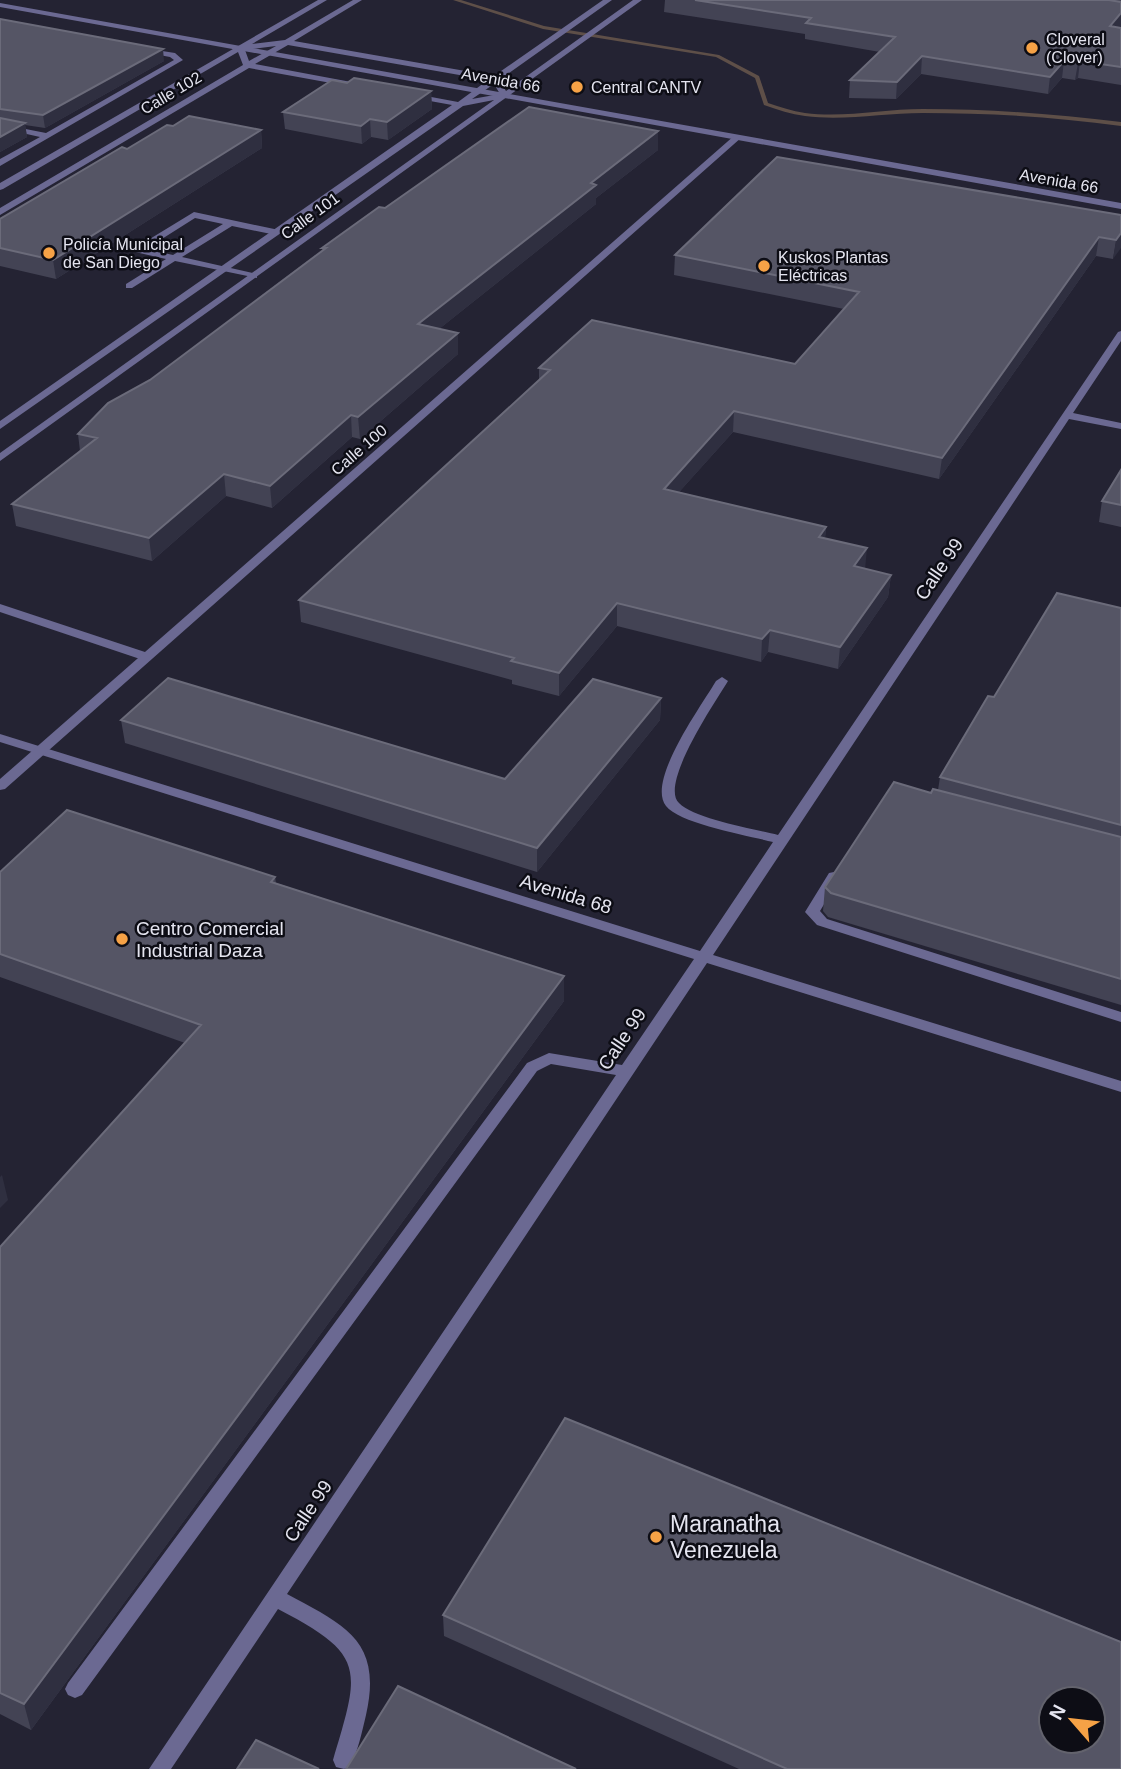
<svg xmlns="http://www.w3.org/2000/svg" width="1121" height="1769" font-family="Helvetica,sans-serif">
	<style>
		.lines { fill: none; stroke-linecap: round; stroke-linejoin: round }
		.stream { fill: #5e4f48; fill-rule: evenodd }
		.lane { fill: #6b6992; fill-rule: evenodd }
		.street { fill: #6b6992; fill-rule: evenodd }
		.wall { fill: #434354 }
		.shaded-wall { fill: #2f2f40 }
		.building { fill: #555565; stroke: #6b6b7a; stroke-width: 2; fill-rule: evenodd }
		.poi-dot { fill: #f6a246; stroke: #0d0d15; stroke-width: 2.5 }
		.labels { text-anchor: middle; dominant-baseline: central; stroke-width: 5; stroke-linejoin: round; paint-order: stroke }
		.far-poi-label { font-size: 16px; fill: #e5e5f0; stroke: #0d0d15; text-anchor: start }
		.far-street-label { font-size: 16px; fill: #e5e5f0; stroke: #0d0d15 }
		.street-label { font-size: 19px; fill: #e5e5f0; stroke: #0d0d15 }
		.poi-label { font-size: 19px; fill: #e5e5f0; stroke: #0d0d15; text-anchor: start }
		.near-poi-label { font-size: 23px; fill: #e5e5f0; stroke: #0d0d15; text-anchor: start }
	</style>
	<rect width="100%" height="100%" fill="#242333"/>
	<g class="lines">
		<path class="stream" d="M 453,0 L 461,0 L 544,26 L 719,55 L 759,76 L 768,103 C 780,107 792,111 805,113 C 844,118 884,109 923,109 C 989,109 1055,114 1121,122 L 1121,126 C 1055,117 989,113 923,113 C 884,113 844,121 805,116 C 791,114 778,110 764,105 L 755,78 L 716,57 L 543,29 Z"/>
		<path class="lane" d="M 0,3 L 1121,203 L 1121,209 L 0,7 Z
			M 143,48 L 175,53 L 183,60 L 0,166 L 0,159 L 40,137 L 0,128 L 0,124 L 46,133 L 174,60 L 170,57 L 143,52 Z
			M 194,212 L 279,230 L 281,232 L 276,235 L 232,226 L 182,257 L 257,274 L 257,278 L 175,261 L 132,288 L 126,288 L 126,284 L 166,259 L 135,252 L 135,248 ZM 195,218 L 223,224 L 173,255 L 146,249 Z
			M 1121,331 L 1121,341 L 1073,413 L 1121,423 L 1121,429 L 1069,419 L 713,955 L 1121,1081 L 1121,1092 L 707,963 L 287,1594 C 344,1625 383,1640 366,1715 C 362,1732 358,1751 350,1767 L 344,1769 L 336,1767 L 333,1760 C 360,1669 367,1655 278,1609 L 171,1769 L 149,1769 L 616,1075 L 551,1064 L 537,1071 L 82,1695 L 75,1698 L 68,1695 L 65,1689 L 68,1683 L 527,1063 L 549,1053 L 622,1065 L 694,959 L 0,742 L 0,734 L 700,951 L 773,842 C 750,836 680,824 666,806 C 646,781 702,705 716,681 L 722,677 L 728,681 C 716,701 659,784 679,803 C 694,819 755,829 778,835 L 1118,332 Z
			M 0,604 L 151,654 L 153,657 L 147,661 L 143,660 L 0,612 Z
			M 834,872 L 841,876 L 820,911 L 827,919 L 1121,1012 L 1121,1022 L 817,925 L 805,912 L 829,873 Z"/>
		<path class="street" d="M 318,0 L 327,0 L 252,44 L 285,40 L 353,0 L 362,0 L 294,41 L 494,76 L 603,0 L 612,0 L 499,80 L 506,91 L 633,0 L 642,0 L 0,461 L 0,453 L 494,100 L 463,106 L 0,429 L 0,421 L 452,105 L 249,68 L 0,215 L 0,208 L 243,65 L 238,52 L 3,189 L 0,190 L 0,183 ZM 288,45 L 488,80 L 458,102 L 255,64 ZM 276,46 L 249,61 L 245,50 ZM 494,84 L 500,94 L 472,99 Z
			M 735,135 L 742,137 L 5,789 L 0,790 L 0,779 Z"/>
	</g>
	<path class="wall" d="M 665,0 L 1121,0 L 1121,85 L 1078,78 L 1075,80 L 1062,78 L 1048,94 L 921,74 L 896,99 L 849,98 L 850,80 L 880,52 L 805,39 L 805,34 L 664,12 Z
		M 0,19 L 164,61 L 45,128 L 25,125 L 27,137 L 0,152 Z
		M 347,83 L 431,91 L 432,109 L 388,140 L 371,137 L 362,144 L 285,129 L 283,112 Z
		M 173,126 L 261,130 L 262,148 L 56,279 L 0,266 L 0,219 L 127,149 Z
		M 658,131 L 658,150 L 596,198 L 596,204 L 439,329 L 458,333 L 458,354 L 360,439 L 352,437 L 272,508 L 226,496 L 152,561 L 16,526 L 12,504 L 80,451 L 78,434 L 322,251 L 322,248 L 385,208 Z
		M 1121,215 L 1113,259 L 1096,256 L 939,479 L 733,432 L 679,492 L 826,527 L 825,538 L 865,569 L 891,575 L 888,597 L 838,669 L 768,652 L 761,662 L 617,626 L 559,696 L 512,684 L 512,680 L 301,622 L 299,600 L 539,380 L 539,368 L 795,364 L 844,309 L 674,275 L 675,255 Z
		M 1121,470 L 1121,527 L 1099,522 L 1102,501 Z
		M 1121,608 L 1121,1005 L 828,917 L 823,911 L 825,887 L 931,793 L 938,790 L 940,777 L 994,697 Z
		M 661,698 L 660,720 L 537,872 L 125,743 L 121,720 L 505,779 Z
		M 0,872 L 275,877 L 276,883 L 564,976 L 564,1001 L 31,1730 L 0,1714 L 0,1247 L 185,1043 L 0,977 Z
		M 443,1615 L 1121,1769 L 739,1769 L 444,1636 Z"/>
	<path class="shaded-wall" d="M 1121,13 L 1121,27 L 1107,43 L 1110,26 Z
		M 163,49 L 164,61 L 45,128 L 43,115 Z
		M 922,56 L 921,74 L 896,99 L 897,82 Z
		M 1064,61 L 1062,78 L 1048,94 L 1050,77 Z
		M 1080,61 L 1078,78 L 1075,80 L 1078,63 Z
		M 431,91 L 432,109 L 388,140 L 387,122 Z
		M 370,119 L 371,137 L 362,144 L 361,126 Z
		M 25,123 L 27,137 L 0,152 L 0,137 Z
		M 261,130 L 262,148 L 56,279 L 53,260 Z
		M 658,131 L 658,150 L 596,198 L 596,204 L 419,345 L 418,324 L 591,183 Z
		M 1121,233 L 1121,248 L 1113,259 L 1116,240 Z
		M 1099,237 L 1096,256 L 939,479 L 942,458 Z
		M 458,333 L 458,354 L 360,439 L 358,417 Z
		M 734,411 L 733,432 L 663,510 L 664,489 Z
		M 351,415 L 352,437 L 272,508 L 270,486 Z
		M 224,474 L 226,496 L 152,561 L 149,538 Z
		M 826,527 L 824,549 L 819,537 Z
		M 867,548 L 865,570 L 854,566 Z
		M 891,575 L 888,597 L 838,669 L 840,647 Z
		M 617,603 L 617,626 L 559,696 L 559,673 Z
		M 770,630 L 768,652 L 761,662 L 762,639 Z
		M 661,698 L 660,720 L 537,872 L 537,848 Z
		M 564,976 L 564,1001 L 31,1730 L 24,1704 Z
		M 2,1175 L 8,1200 L 0,1208 L 0,1177 Z"/>
	<path class="building" d="M 695,0 L 1109,0 L 1121,2 L 1121,13 L 1110,26 L 1121,28 L 1121,67 L 1080,61 L 1078,63 L 1064,61 L 1050,77 L 922,56 L 897,82 L 850,80 L 895,37 L 806,23 L 811,18 Z
		M 0,19 L 163,49 L 43,115 L 0,109 Z
		M 354,78 L 431,91 L 387,122 L 370,119 L 361,126 L 283,112 L 332,80 L 347,83 Z
		M 529,107 L 658,131 L 591,183 L 596,185 L 418,324 L 458,333 L 358,417 L 351,415 L 270,486 L 224,474 L 149,538 L 12,504 L 97,438 L 78,434 L 108,403 L 150,380 L 326,248 L 322,248 L 379,207 L 385,208 Z
		M 189,116 L 261,130 L 53,260 L 0,248 L 0,219 L 122,147 L 127,149 L 167,125 L 173,126 Z
		M 0,118 L 25,123 L 0,137 Z
		M 777,157 L 1121,215 L 1121,233 L 1116,240 L 1099,237 L 942,458 L 734,411 L 664,489 L 826,527 L 819,537 L 867,548 L 854,566 L 891,575 L 840,647 L 770,630 L 762,639 L 617,603 L 559,673 L 511,661 L 514,658 L 299,600 L 550,370 L 539,368 L 592,320 L 795,364 L 859,292 L 675,255 Z
		M 1121,470 L 1121,505 L 1102,501 Z
		M 1057,593 L 1121,608 L 1121,825 L 940,777 L 988,696 L 994,697 Z
		M 168,678 L 505,779 L 593,679 L 661,698 L 537,848 L 121,720 Z
		M 894,782 L 931,793 L 933,789 L 1121,837 L 1121,979 L 831,893 L 825,887 Z
		M 67,810 L 275,877 L 271,882 L 564,976 L 24,1704 L 0,1693 L 0,1247 L 201,1025 L 0,954 L 0,872 Z
		M 565,1418 L 1121,1642 L 1121,1769 L 787,1769 L 443,1615 ZM 1051,1699 L 1093,1699 L 1093,1741 L 1051,1741 Z
		M 398,1686 L 576,1769 L 346,1769 Z
		M 256,1740 L 319,1769 L 237,1769 Z"/>
	<g class="poi-dot">
		<circle cx="1032" cy="48" r="7"/>
		<circle cx="577" cy="87" r="7"/>
		<circle cx="49" cy="253" r="7"/>
		<circle cx="764" cy="266" r="7"/>
		<circle cx="122" cy="939" r="7"/>
		<circle cx="656" cy="1537" r="7"/>
	</g>
	<g class="labels">
		<g class="far-poi-label">
			<text x="1046" y="39">Cloveral<tspan x="1046" dy="18">(Clover)</tspan></text>
			<text x="591" y="87">Central CANTV</text>
			<text x="63" y="244">Policía Municipal<tspan x="63" dy="18">de San Diego</tspan></text>
			<text x="778" y="257">Kuskos Plantas<tspan x="778" dy="18">Eléctricas</tspan></text>
		</g>
		<g class="far-street-label">
			<text transform="translate(501 80) rotate(10)">Avenida 66</text>
			<text transform="translate(171 93) rotate(-31)">Calle 102</text>
			<text transform="translate(1059 181) rotate(10)">Avenida 66</text>
			<text transform="translate(310 216) rotate(-36)">Calle 101</text>
			<text transform="translate(359 450) rotate(-41)">Calle 100</text>
		</g>
		<g class="street-label">
			<text transform="translate(939 569) rotate(-56)">Calle 99</text>
			<text transform="translate(566 894) rotate(17)">Avenida 68</text>
			<text transform="translate(622 1039) rotate(-56)">Calle 99</text>
			<text transform="translate(308 1511) rotate(-56)">Calle 99</text>
		</g>
		<g class="poi-label">
			<text x="136" y="928">Centro Comercial<tspan x="136" dy="22">Industrial Daza</tspan></text>
		</g>
		<g class="near-poi-label">
			<text x="670" y="1524">Maranatha<tspan x="670" dy="26">Venezuela</tspan></text>
		</g>
	</g>
	<g transform="translate(1072 1720) rotate(298)"><circle r="33" fill="#0d0d15" stroke="#63636d" stroke-width="2"/>
	<path d="M0-5L12 26L0 18L-12 26Z" fill="#f6a246"/>
	<text y="-10" font-size="19" font-weight="bold" text-anchor="middle" fill="#e5e5f0">N</text>
	</g>
</svg>
